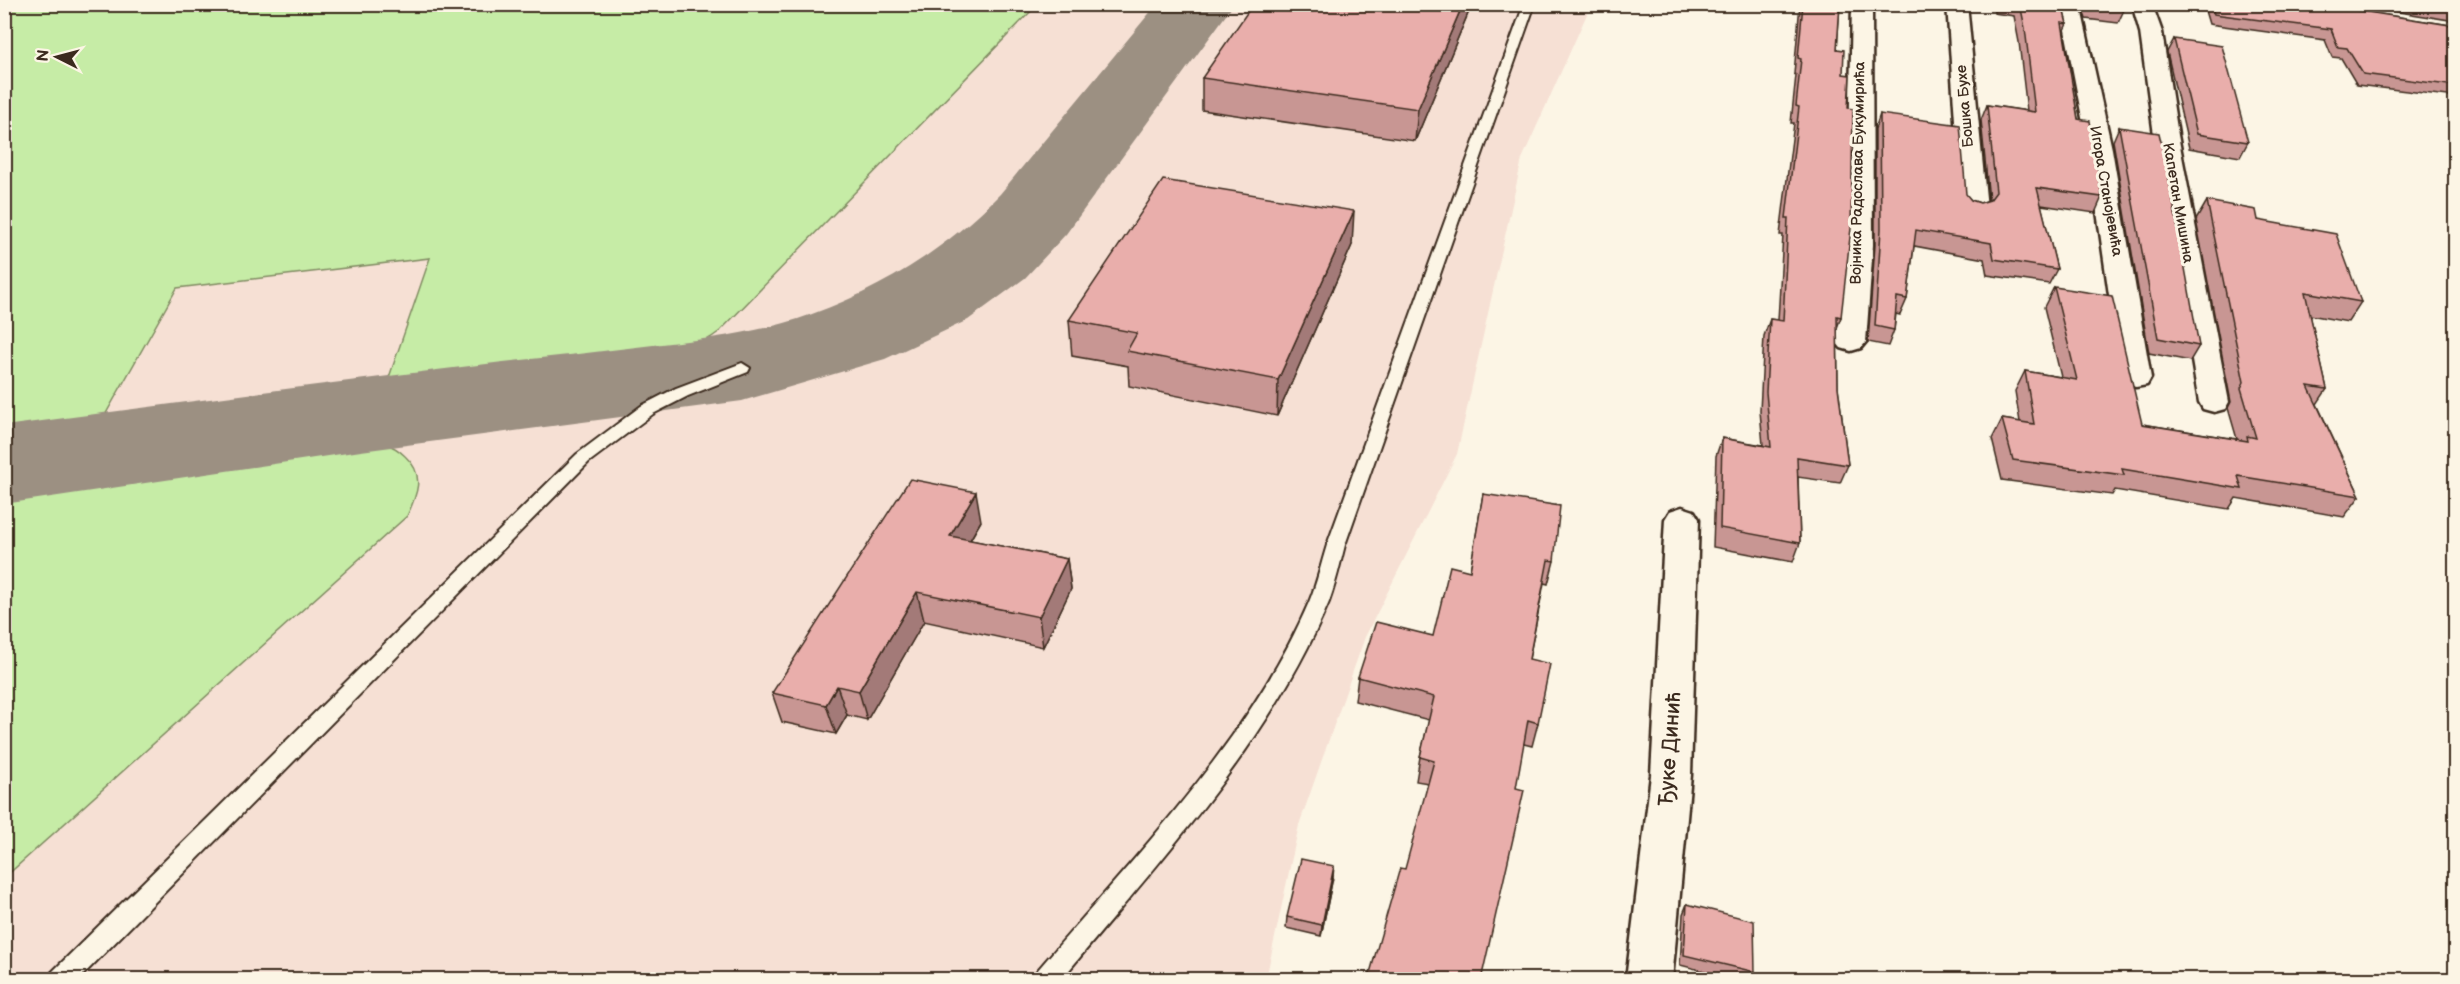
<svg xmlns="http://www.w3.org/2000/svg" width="2460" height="984" font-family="'Balsamiq Sans',sans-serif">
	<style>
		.built { fill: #f6e0d4 }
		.green { fill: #c6eca6; stroke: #808b62; stroke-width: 1.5 }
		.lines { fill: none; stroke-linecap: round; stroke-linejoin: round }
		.taxiway { fill: #9c9082; fill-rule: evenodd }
		.lane-casing { stroke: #3b2a1e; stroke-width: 4 }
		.street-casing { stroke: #3b2a1e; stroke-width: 5 }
		.lane { fill: #fcf5e5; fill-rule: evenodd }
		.street { fill: #fcf5e5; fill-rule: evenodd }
		.wall { fill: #c89693; stroke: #3b2a1e; stroke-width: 1.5 }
		.shaded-wall { fill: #a37a78; stroke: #3b2a1e; stroke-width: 1.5 }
		.building { fill: #e9aeab; stroke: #3b2a1e; stroke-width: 1.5 }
		.labels { text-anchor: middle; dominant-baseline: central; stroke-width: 6; stroke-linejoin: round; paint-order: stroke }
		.far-street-label { font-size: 15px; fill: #3b2a1e; stroke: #fcf5e5 }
		.near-street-label { font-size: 21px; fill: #3b2a1e; stroke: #fcf5e5 }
	</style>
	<rect width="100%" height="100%" fill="#fcf5e5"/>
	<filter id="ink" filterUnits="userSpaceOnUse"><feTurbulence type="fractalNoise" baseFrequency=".0167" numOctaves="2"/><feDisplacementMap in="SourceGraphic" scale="12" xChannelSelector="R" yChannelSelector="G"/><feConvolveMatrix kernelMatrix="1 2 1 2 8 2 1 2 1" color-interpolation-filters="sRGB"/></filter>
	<g filter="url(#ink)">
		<path class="built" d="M 5,5 L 1591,5 L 1522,159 L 1457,454 L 1365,637 L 1299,825 L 1266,979 L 5,980 Z"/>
		<path class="green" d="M 4,5 L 5,4 L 1037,5 L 720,331 C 700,347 677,352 652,356 L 384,392 L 430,258 L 177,288 L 96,431 L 5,444 Z
			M 342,443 C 356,443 372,441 385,444 C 393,446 400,451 405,456 C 426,475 417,495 407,516 L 5,877 L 5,492 Z"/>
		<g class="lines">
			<path class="taxiway" d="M 1157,4 L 1234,4 L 1066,234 L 1025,278 L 968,320 L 885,359 L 742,401 L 361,451 L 4,504 L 4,426 C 170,404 336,382 503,362 C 553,357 603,351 653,345 C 707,339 761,333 812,314 C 884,288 947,248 1000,194 Z"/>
			<defs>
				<path id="lane" d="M 1524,4 L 1535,4 L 1345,545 C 1340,564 1336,583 1329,602 C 1269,745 1158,862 1061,980 L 1033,980 L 1036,972 C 1133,858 1250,740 1309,602 C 1317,583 1321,564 1327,545 Z
					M 742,363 L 750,368 L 748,372 L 688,396 L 653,414 L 589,462 L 78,980 L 49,980 L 52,972 L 577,454 L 641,406 L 676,388 Z"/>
				<path id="street" d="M 1852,4 L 1872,4 L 1873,245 L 1866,342 L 1861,348 L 1851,351 L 1841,348 L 1836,342 L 1847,245 Z
					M 1947,4 L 1967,4 L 1987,208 L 1983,213 L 1974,216 L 1965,213 L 1961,208 Z
					M 2060,4 L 2080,4 L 2112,149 L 2151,378 L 2147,385 L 2136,387 L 2125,385 L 2121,378 L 2088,149 Z
					M 2132,4 L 2152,4 L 2162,32 L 2178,135 L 2229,402 L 2225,409 L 2214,412 L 2203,409 L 2199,402 L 2154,135 L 2140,32 Z
					M 1682,507 L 1694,511 L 1699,519 L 1691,775 L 1672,980 L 1626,980 L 1651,775 L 1665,519 L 1670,511 Z"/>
			</defs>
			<use href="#lane" class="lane-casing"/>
			<use href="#street" class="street-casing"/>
			<use href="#lane" class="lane"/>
			<use href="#street" class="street"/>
		</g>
		<path class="wall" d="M 1472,4 L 1415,141 L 1202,110 L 1202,78 Z
			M 1800,4 L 1840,4 L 1837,49 L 1843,74 L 1841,317 L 1837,328 L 1838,387 L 1848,465 L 1840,483 L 1798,477 L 1800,543 L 1793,562 L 1713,547 L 1716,456 L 1722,438 L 1763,445 L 1760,411 L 1764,336 L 1770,319 L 1778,320 L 1783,235 L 1780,235 L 1794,123 L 1791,123 L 1796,75 L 1794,74 Z
			M 1994,4 L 2065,4 L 2063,9 L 2067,24 L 2063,32 L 2078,119 L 2102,197 L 2095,213 L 2041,205 L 2057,269 L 2049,284 L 1987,275 L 1984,259 L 1914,246 L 1907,299 L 1900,315 L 1896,314 L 1894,330 L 1888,346 L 1868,342 L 1875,245 L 1875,129 L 1880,114 L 1971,200 L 1980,203 L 1989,200 L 1981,120 L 1987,105 L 2027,111 L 2019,42 L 2014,16 L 1994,13 Z
			M 2081,4 L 2123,4 L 2124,10 L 2118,23 L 2086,19 Z
			M 2203,4 L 2317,4 L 2456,26 L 2456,97 L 2357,85 L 2341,58 L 2332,57 L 2325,40 L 2209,24 Z
			M 2349,4 L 2456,4 L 2456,21 Z
			M 2174,39 L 2248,142 L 2240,157 L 2189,148 L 2167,52 Z
			M 2119,127 L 2199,346 L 2190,361 L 2149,353 L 2113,141 Z
			M 2207,201 L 2258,220 L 2361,302 L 2348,322 L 2310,315 L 2327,389 L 2317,404 L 2360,496 L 2344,517 L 2236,498 L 2229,509 L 2115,490 L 2112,495 L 2002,480 L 1992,439 L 2002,419 L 2020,422 L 2015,391 L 2025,371 L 2061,377 L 2044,307 L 2054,287 L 2142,424 L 2237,439 L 2228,408 L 2231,402 L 2196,220 Z
			M 1352,245 L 1277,416 L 1129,386 L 1128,366 L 1072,356 L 1069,320 Z
			M 1483,494 L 1554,561 L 1548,584 L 1544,583 L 1529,659 L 1538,723 L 1532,746 L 1524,744 L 1428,783 L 1416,781 L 1420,757 L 1429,720 L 1355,701 L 1358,677 L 1433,636 L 1470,571 Z
			M 981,521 L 970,540 L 1067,559 L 1071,589 L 1043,647 L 924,621 L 867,720 L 847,715 L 836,734 L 782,722 L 772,693 Z
			M 1333,877 L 1321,936 L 1286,928 L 1287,917 Z
			M 1687,904 L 1755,972 L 1750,980 L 1740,980 L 1680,965 L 1683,914 Z"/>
		<path class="shaded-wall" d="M 1463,4 L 1472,4 L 1415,141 L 1418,109 Z
			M 1354,211 L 1352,245 L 1277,416 L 1278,380 Z
			M 976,492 L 981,521 L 955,566 L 950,536 Z
			M 1067,559 L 1071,589 L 1043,647 L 1039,617 Z
			M 917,592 L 924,621 L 867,720 L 859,691 Z
			M 837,686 L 847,715 L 836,734 L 826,705 Z
			M 1334,866 L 1333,877 L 1321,936 L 1322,925 Z"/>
		<path class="building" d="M 1253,4 L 1463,4 L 1418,109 L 1202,78 Z
			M 1803,4 L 1840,4 L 1837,49 L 1844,50 L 1843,74 L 1850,75 L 1848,108 L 1853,109 L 1851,228 L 1841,317 L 1837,316 L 1838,387 L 1848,465 L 1797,457 L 1800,543 L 1720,528 L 1722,438 L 1771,447 L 1766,392 L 1770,319 L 1783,321 L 1788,218 L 1786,218 L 1799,107 L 1796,106 L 1801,59 L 1798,58 Z
			M 2020,4 L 2062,4 L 2067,24 L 2062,23 L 2078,119 L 2090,121 L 2102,197 L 2037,188 L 2057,269 L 1994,259 L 1991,243 L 1916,230 L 1907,299 L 1897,297 L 1894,330 L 1875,326 L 1881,229 L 1880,114 L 1960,125 L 1966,194 L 1971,200 L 1980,203 L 1990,200 L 1996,192 L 1987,105 L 2035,112 L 2025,28 Z
			M 2091,4 L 2123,4 L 2124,10 L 2092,6 Z
			M 2211,4 L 2317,4 L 2456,26 L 2456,86 L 2363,74 L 2347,48 L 2338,47 L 2331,29 L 2214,14 Z
			M 2422,4 L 2456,4 L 2456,9 Z
			M 2174,39 L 2222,46 L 2248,142 L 2197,134 Z
			M 2119,127 L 2159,133 L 2167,168 L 2199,346 L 2158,338 Z
			M 1163,180 L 1354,211 L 1278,380 L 1127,351 L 1137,333 L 1069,320 Z
			M 2207,201 L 2256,210 L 2258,220 L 2336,234 L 2361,302 L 2305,292 L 2327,389 L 2308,386 L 2360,496 L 2238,476 L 2242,489 L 2122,469 L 2124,475 L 2013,460 L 2002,419 L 2034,424 L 2025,371 L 2077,380 L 2054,287 L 2112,296 L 2142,424 L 2248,441 L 2247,436 L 2256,438 L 2241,388 L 2244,382 Z
			M 910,479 L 976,492 L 950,536 L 1067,559 L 1039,617 L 917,592 L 859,691 L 837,686 L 826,705 L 772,693 Z
			M 1483,494 L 1560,506 L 1554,561 L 1548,560 L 1529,659 L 1550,664 L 1538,723 L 1528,720 L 1516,788 L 1524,790 L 1481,980 L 1368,980 L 1400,868 L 1405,869 L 1434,761 L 1420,757 L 1434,697 L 1358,677 L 1376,622 L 1433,636 L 1450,566 L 1470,571 Z
			M 1301,859 L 1334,866 L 1322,925 L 1287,917 Z
			M 1687,904 L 1754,921 L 1755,972 L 1684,955 Z"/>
	</g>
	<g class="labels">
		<g class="far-street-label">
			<text transform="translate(1965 106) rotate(-95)">Бошка Бухе</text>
			<text transform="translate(1858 173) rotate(-89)">Војника Радослава Букумирића</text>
			<text transform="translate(2106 191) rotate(80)">Игора Станојевића</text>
			<text transform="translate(2178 203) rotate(80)">Капетан Мишина</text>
		</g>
		<g class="near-street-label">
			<text transform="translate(1670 749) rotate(-86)">Ђуке Динић</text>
		</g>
	</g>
	<rect width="2460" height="984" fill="none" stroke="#fcf5e5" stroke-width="24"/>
	<rect x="12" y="12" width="2436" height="960" fill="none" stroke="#3b2a1e" stroke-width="2" filter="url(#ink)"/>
	<g transform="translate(57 57) rotate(276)" stroke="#fcf5e5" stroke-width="4.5" paint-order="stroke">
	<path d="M0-4.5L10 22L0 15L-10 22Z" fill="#3b2a1e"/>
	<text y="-9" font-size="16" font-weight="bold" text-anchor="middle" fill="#3b2a1e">N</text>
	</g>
</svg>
